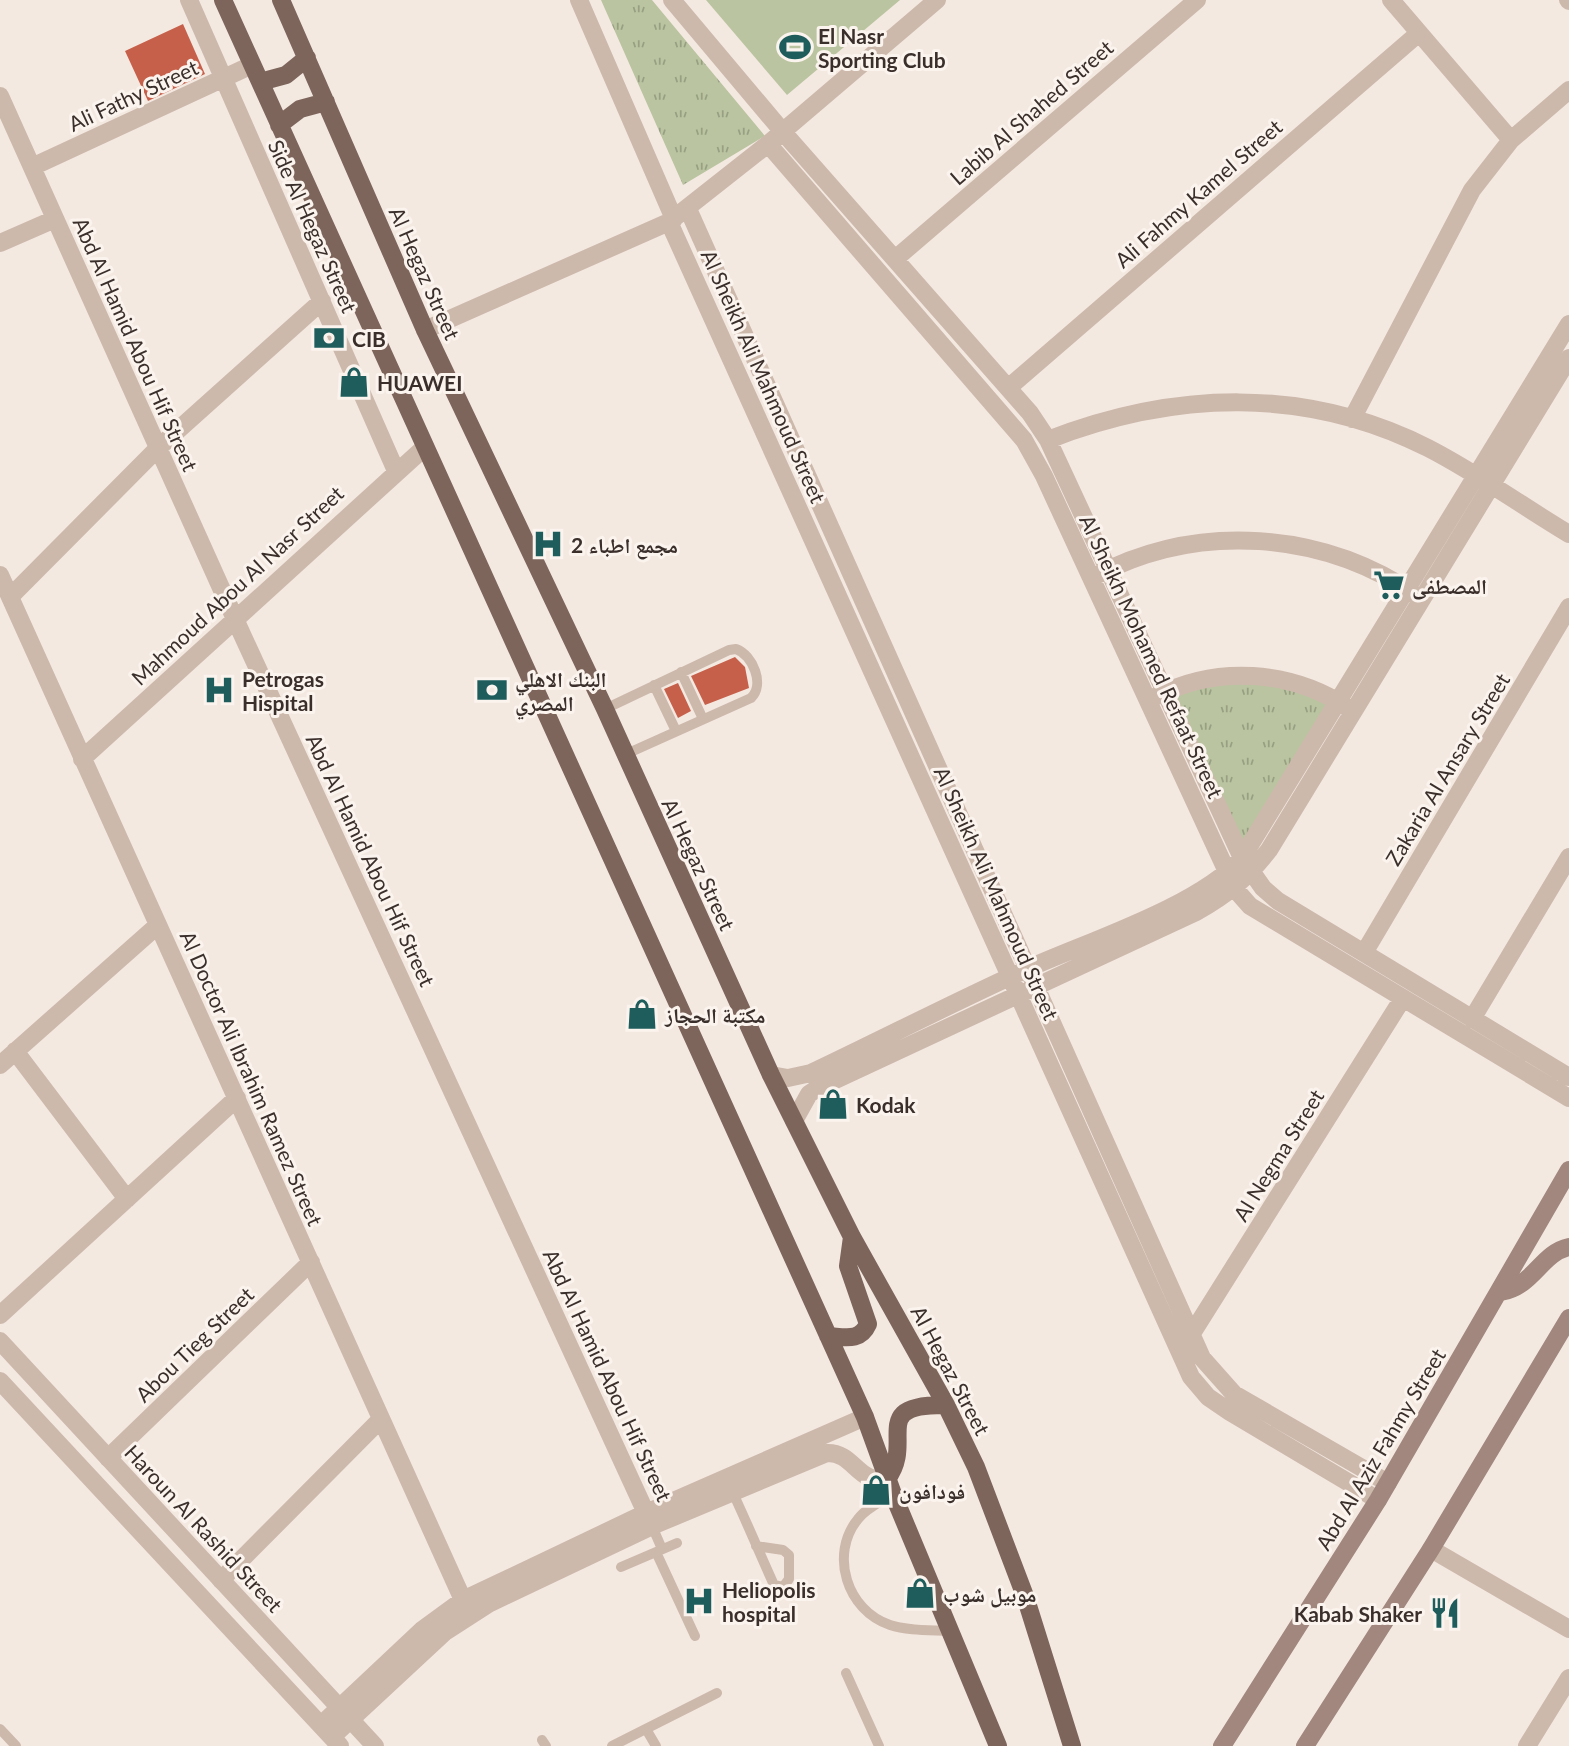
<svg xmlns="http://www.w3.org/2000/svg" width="1569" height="1746" font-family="Lato,'Noto Naskh Arabic',sans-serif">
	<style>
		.grass { fill: url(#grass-tufts) }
		.pitch { fill: #bac4a0 }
		.building { fill: #c7604b }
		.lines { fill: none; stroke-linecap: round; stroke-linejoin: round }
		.service { stroke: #cdb9ac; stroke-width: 10 }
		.minor { stroke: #cdb9ac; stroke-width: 18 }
		.tertiary { stroke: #cdb9ac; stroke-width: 18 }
		.secondary { stroke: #a1877d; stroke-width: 18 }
		.primary { stroke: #7d655c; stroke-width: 18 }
		.labels { text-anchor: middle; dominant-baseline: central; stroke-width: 6; stroke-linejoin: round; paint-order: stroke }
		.poi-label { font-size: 21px; font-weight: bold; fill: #3b2f2b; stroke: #fbf4ee; text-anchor: start }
		.street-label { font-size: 21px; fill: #3b2f2b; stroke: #fbf4ee }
	</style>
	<defs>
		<pattern id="grass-tufts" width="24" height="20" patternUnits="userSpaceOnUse" patternTransform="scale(1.75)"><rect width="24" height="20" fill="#bac4a0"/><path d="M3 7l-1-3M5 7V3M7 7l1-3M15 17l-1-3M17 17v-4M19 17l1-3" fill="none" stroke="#98a083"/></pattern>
	</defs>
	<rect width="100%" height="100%" fill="#f4e9e1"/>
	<path class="grass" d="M 601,0 L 652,0 L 765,136 L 683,185 Z
		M 1239,675 L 1338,701 L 1242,858 L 1165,692 Z"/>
	<path class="pitch" d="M 706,0 L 900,0 L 787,95 Z"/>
	<path class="building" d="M 183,24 L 205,74 L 148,101 L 125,51 Z
		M 735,657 L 745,667 L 749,688 L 705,705 L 691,676 Z
		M 678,683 L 691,711 L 678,718 L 664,689 Z"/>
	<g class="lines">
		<path class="service" d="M 681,672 L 703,719
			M 654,685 L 676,731
			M 605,709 L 729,650 L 736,649 C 753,655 765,685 751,698 L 624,755
			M 733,1493 C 747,1523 760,1554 774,1585 L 783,1587 L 789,1579 L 789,1555 L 783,1550 L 756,1546
			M 893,1494 C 882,1501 866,1508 858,1519 C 829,1554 847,1611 890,1625 C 908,1631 930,1630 949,1631
			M 652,1526 L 662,1549
			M 656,1552 L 695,1636
			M 621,1567 L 677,1543
			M 846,1673 L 879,1746
			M 0,1729 L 16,1746
			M 646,1729 L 656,1746
			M 542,1740 L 546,1746
			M 612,1746 L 717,1693"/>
		<path class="minor" d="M 189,0 L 396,471
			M 579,0 L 674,219
			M 672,0 L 783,132 L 1030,413 L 1048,440 L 1242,858 L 1263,888 L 1278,901 L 1569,1077
			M 1391,0 L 1511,140
			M 1568,0 L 1569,1
			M 0,96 L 235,619 L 652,1526
			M 768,144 L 1024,440 L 1044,476 L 1235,889 L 1250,906 L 1569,1098
			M 32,167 L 252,65
			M 688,209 L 1202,1358 L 1234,1394 L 1388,1483
			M 669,222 L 1191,1377 L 1208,1397 L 1230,1412 L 1378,1500
			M 0,243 L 55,219
			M 895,259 L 1197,0
			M 425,330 L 669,222 L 768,144 L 937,0
			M 1008,388 L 1419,33
			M 1352,419 L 1472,190 L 1511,140 L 1569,90
			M 1048,440 C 1174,391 1305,386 1428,448 C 1477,473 1522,506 1569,534
			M 0,575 L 463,1600
			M 1097,575 C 1199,522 1322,531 1416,595
			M 10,597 L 158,448 L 322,301
			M 1157,696 C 1217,665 1290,670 1347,707
			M 82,759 L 425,447
			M 1364,953 L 1569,607
			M 1472,1019 L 1569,857
			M 15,1051 L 127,1199
			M 0,1065 L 158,925
			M 771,1075 L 788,1078 L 811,1073 C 883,1039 954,1002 1027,969 C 1089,941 1197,907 1242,858 L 1569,324
			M 794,1121 L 809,1094 L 818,1088 L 1196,912 C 1227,895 1247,878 1269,850 L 1569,358
			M 0,1315 L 237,1098
			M 1191,1335 L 1403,998
			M 108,1458 L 311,1262
			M 1431,1549 L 1569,1629
			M 221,1580 L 381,1419
			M 322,1724 L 422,1630 L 463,1600 L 646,1513 L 865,1417
			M 333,1736 L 445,1632 L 490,1603 L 652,1526 L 827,1453 C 854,1452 858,1485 887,1479
			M 1527,1746 L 1569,1678"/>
		<path class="tertiary" d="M 0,1341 L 375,1746
			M 0,1381 L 340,1746"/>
		<path class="secondary" d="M 1501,1292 C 1534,1286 1541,1253 1569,1247
			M 1222,1746 L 1378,1500 L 1569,1170
			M 1305,1746 L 1431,1549 L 1569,1318"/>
		<path class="primary" d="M 223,0 L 865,1417 L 893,1494 L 998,1746
			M 281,0 L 425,330 L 605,709 L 771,1075 L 852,1237 L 946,1405 L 976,1467 L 1025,1596 L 1072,1746
			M 260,82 L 286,75 L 307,58
			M 279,125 L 300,109 L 326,102
			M 828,1336 C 845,1337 860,1342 868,1324 L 848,1266 L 852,1237
			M 887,1479 C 916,1441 867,1404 946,1405"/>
	</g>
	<defs>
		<symbol id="stadium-bare" viewBox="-9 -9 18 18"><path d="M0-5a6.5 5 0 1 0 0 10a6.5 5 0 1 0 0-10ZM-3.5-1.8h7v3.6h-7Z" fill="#1f5d5d" stroke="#fbf4ee" stroke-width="2.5" paint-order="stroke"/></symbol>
		<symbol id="bank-bare" viewBox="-9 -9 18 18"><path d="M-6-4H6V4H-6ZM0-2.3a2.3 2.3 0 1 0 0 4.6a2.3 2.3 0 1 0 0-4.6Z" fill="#1f5d5d" stroke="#fbf4ee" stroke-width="2.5" paint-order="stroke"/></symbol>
		<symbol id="shop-bare" viewBox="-9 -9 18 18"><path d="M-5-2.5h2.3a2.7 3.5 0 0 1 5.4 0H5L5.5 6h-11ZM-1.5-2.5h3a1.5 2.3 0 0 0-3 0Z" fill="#1f5d5d" stroke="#fbf4ee" stroke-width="2.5" paint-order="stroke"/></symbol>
		<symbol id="hospital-bare" viewBox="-9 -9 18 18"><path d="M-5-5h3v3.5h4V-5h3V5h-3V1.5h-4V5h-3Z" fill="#1f5d5d" stroke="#fbf4ee" stroke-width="2.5" paint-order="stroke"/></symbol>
		<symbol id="supermarket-bare" viewBox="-9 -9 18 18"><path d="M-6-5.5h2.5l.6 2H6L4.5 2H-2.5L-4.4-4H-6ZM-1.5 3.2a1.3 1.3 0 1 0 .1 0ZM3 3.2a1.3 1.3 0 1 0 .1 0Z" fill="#1f5d5d" stroke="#fbf4ee" stroke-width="2.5" paint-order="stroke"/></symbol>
		<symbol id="restaurant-bare" viewBox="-9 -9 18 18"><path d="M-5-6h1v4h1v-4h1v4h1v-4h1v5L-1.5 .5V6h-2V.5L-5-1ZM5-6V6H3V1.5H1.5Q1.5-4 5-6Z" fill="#1f5d5d" stroke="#fbf4ee" stroke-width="2.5" paint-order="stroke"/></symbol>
	</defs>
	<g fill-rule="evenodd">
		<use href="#stadium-bare" x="773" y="25" width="44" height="44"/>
		<use href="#bank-bare" x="307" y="316" width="44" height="44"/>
		<use href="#shop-bare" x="332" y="360" width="44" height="44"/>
		<use href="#hospital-bare" x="526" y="522" width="44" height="44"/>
		<use href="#supermarket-bare" x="1367" y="563" width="44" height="44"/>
		<use href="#hospital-bare" x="197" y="668" width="44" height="44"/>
		<use href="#bank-bare" x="470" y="668" width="44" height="44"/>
		<use href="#shop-bare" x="620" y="992" width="44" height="44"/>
		<use href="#shop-bare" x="811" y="1082" width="44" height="44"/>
		<use href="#shop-bare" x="854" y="1468" width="44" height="44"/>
		<use href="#shop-bare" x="898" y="1571" width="44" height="44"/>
		<use href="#hospital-bare" x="677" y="1579" width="44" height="44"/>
		<use href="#restaurant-bare" x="1423" y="1591" width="44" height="44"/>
	</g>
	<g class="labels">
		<g class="poi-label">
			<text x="818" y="35">El Nasr<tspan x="818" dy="24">Sporting Club</tspan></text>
			<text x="352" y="338">CIB</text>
			<text x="377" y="382">HUAWEI</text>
			<text x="571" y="544">مجمع اطباء 2</text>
			<text x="1412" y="585">المصطفى</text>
			<text x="242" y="678">Petrogas<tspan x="242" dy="24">Hispital</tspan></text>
			<text x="515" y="678">البنك الاهلي<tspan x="515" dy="24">المصري</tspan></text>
			<text x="665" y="1014">مكتبة الحجاز</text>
			<text x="856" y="1104">Kodak</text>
			<text x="899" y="1490">فودافون</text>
			<text x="722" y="1589">Heliopolis<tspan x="722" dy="24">hospital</tspan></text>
			<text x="943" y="1593">موبيل شوب</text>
			<text x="1422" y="1613" text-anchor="end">Kabab Shaker</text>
		</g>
		<g class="street-label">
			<text transform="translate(133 95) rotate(-25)">Ali Fathy Street</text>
			<text transform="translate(1031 112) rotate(-41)">Labib Al Shahed Street</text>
			<text transform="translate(1198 193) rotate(-41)">Ali Fahmy Kamel Street</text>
			<text transform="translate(313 226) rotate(66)">Side Al Hegaz Street</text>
			<text transform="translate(425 273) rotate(66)">Al Hegaz Street</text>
			<text transform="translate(136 344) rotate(66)">Abd Al Hamid Abou Hif Street</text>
			<text transform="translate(764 376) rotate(66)">Al Sheikh Ali Mahmoud Street</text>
			<text transform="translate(237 585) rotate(-43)">Mahmoud Abou Al Nasr Street</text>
			<text transform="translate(1152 656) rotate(65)">Al Sheikh Mohamed Refaat Street</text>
			<text transform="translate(1447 769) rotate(-59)">Zakaria Al Ansary Street</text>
			<text transform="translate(371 860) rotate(65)">Abd Al Hamid Abou Hif Street</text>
			<text transform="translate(699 864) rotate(65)">Al Hegaz Street</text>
			<text transform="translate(997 893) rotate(66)">Al Sheikh Ali Mahmoud Street</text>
			<text transform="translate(252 1078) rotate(66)">Al Doctor Ali Ibrahim Ramez Street</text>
			<text transform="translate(1278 1155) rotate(-58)">Al Negma Street</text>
			<text transform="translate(194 1344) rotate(-44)">Abou Tieg Street</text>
			<text transform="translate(951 1370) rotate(62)">Al Hegaz Street</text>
			<text transform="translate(608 1375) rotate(65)">Abd Al Hamid Abou Hif Street</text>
			<text transform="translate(1380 1449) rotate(-59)">Abd Al Aziz Fahmy Street</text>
			<text transform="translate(204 1528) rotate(47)">Haroun Al Rashid Street</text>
		</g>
	</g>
</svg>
